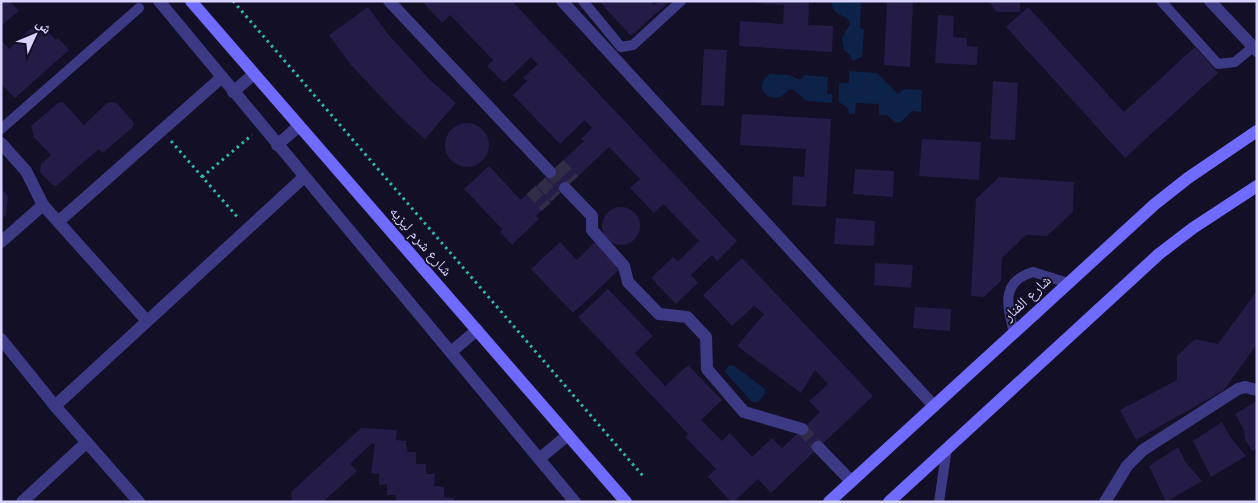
<svg xmlns="http://www.w3.org/2000/svg" width="1258" height="503" font-family="'DM Sans','Noto Naskh Arabic',sans-serif">
	<style>
		.water { fill: #0c2248 }
		.building { fill: #241b47 }
		.lines { fill: none; stroke-linecap: round; stroke-linejoin: round }
		.street-tunnel { stroke: #312d47; stroke-width: 12; stroke-dasharray: 12 6; stroke-linecap: butt }
		.path { stroke: #2fb8b0; stroke-width: 3; stroke-dasharray: 2.5 4; stroke-linecap: butt }
		.lane { stroke: #3d3a85; stroke-width: 10 }
		.street { stroke: #3d3a85; stroke-width: 12 }
		.secondary { stroke: #6f6bff; stroke-width: 12 }
		.labels { text-anchor: middle; dominant-baseline: central; stroke-width: 4; stroke-linejoin: round; paint-order: stroke }
		.street-label { font-size: 15px; fill: #d9d4ff; stroke: #130f26 }
	</style>
	<rect width="100%" height="100%" fill="#130f26"/>
	<path class="water" d="M 832,1 L 859,1 L 861,4 L 860,28 L 864,29 L 862,57 L 852,61 L 850,55 L 844,50 L 842,38 L 850,24 L 848,19 C 840,14 831,13 832,1 Z
		M 849,71 L 877,73 L 898,94 L 904,89 L 922,90 L 921,112 L 912,111 L 901,122 L 896,123 L 887,115 L 879,115 L 879,104 L 856,103 L 855,114 L 849,114 L 848,108 L 839,102 L 839,83 L 849,83 Z
		M 770,74 L 789,75 L 800,80 L 804,75 L 828,77 L 827,94 L 832,94 L 832,103 L 806,101 L 793,89 L 789,90 L 780,97 C 763,101 755,83 770,74 Z
		M 733,365 L 765,389 L 765,394 L 758,402 L 752,402 L 725,372 L 728,366 Z"/>
	<path class="building" d="M 2,1 L 10,1 L 19,11 L 1,26 Z
		M 422,1 L 512,1 L 737,241 L 717,261 L 712,255 L 691,275 L 698,283 L 676,304 L 651,278 L 673,257 L 678,261 L 699,241 L 663,204 L 654,213 L 630,188 L 640,179 L 609,147 L 536,216 L 539,219 L 512,245 L 500,232 L 502,229 L 464,189 L 489,166 L 521,200 L 584,141 L 581,139 L 592,128 L 585,120 L 560,144 L 513,95 L 527,81 L 523,78 L 538,64 L 531,57 L 504,83 L 487,66 L 493,60 L 450,15 L 442,23 Z
		M 599,1 L 650,1 L 654,5 L 659,1 L 670,1 L 631,36 Z
		M 756,1 L 809,1 L 808,25 L 833,26 L 832,52 L 739,46 L 740,21 L 783,24 L 784,5 L 756,3 Z
		M 887,1 L 913,1 L 910,67 L 884,65 Z
		M 988,1 L 1020,1 L 1020,12 L 997,12 Z
		M 368,7 L 387,33 L 429,79 L 456,103 L 425,139 L 399,116 L 351,65 L 329,35 Z
		M 1028,7 L 1124,112 L 1195,47 L 1218,73 L 1125,158 L 1006,27 Z
		M 938,15 L 954,16 L 953,37 L 967,38 L 967,46 L 978,47 L 977,65 L 935,63 Z
		M 44,28 L 56,40 L 58,38 L 69,50 L 15,98 L 1,84 L 1,40 L 9,49 L 30,29 Z
		M 704,49 L 727,50 L 724,106 L 701,105 Z
		M 993,81 L 1018,83 L 1015,140 L 990,139 Z
		M 63,102 L 84,125 L 107,103 L 113,102 L 117,103 L 134,123 L 133,127 L 103,153 L 99,149 L 56,186 L 51,184 L 40,172 L 41,164 L 51,155 L 34,137 L 31,126 L 58,103 Z
		M 742,114 L 831,119 L 826,207 L 792,205 L 793,176 L 804,177 L 806,149 L 740,145 Z
		M445 145a22 22 0 1 1 44 0a22 22 0 1 1-44 0Z
		M 922,139 L 981,142 L 979,180 L 919,176 Z
		M 855,169 L 894,171 L 893,197 L 853,194 Z
		M 999,177 L 1074,182 L 1073,212 L 1047,236 L 1026,235 L 1002,258 L 1001,281 L 984,297 L 971,296 L 976,199 Z
		M 1,189 L 8,196 L 6,215 L 1,219 Z
		M602 226a19 19 0 1 1 38 0a19 19 0 1 1-38 0Z
		M 836,218 L 875,221 L 874,246 L 834,244 Z
		M 596,241 L 621,268 L 573,313 L 531,269 L 560,242 L 577,260 Z
		M 742,258 L 873,396 L 771,493 L 758,479 L 734,502 L 731,502 L 708,477 L 716,469 L 685,437 L 688,434 L 578,317 L 608,289 L 653,336 L 635,353 L 665,386 L 688,365 L 722,400 L 701,420 L 722,441 L 730,433 L 752,457 L 772,438 L 782,448 L 820,412 L 809,401 L 828,384 L 815,370 L 801,393 L 737,346 L 764,314 L 754,306 L 732,326 L 703,295 Z
		M 875,263 L 913,265 L 911,288 L 874,285 Z
		M 1257,291 L 1257,344 L 1224,390 L 1136,440 L 1120,410 L 1177,380 L 1177,356 L 1195,339 L 1218,344 Z
		M 915,307 L 951,309 L 950,331 L 913,328 Z
		M 1257,401 L 1257,448 L 1252,451 L 1245,439 L 1244,430 L 1235,414 Z
		M 1222,422 L 1231,438 L 1246,456 L 1211,477 L 1193,441 Z
		M 361,428 L 397,430 L 396,440 L 406,441 L 407,452 L 416,452 L 416,464 L 426,464 L 426,474 L 435,474 L 434,486 L 444,487 L 444,497 L 454,498 L 454,502 L 396,502 L 396,495 L 387,495 L 387,484 L 379,485 L 379,474 L 371,473 L 375,445 L 372,443 L 350,464 L 357,471 L 323,502 L 292,502 L 291,492 Z
		M 1178,447 L 1186,463 L 1202,481 L 1166,502 L 1149,466 Z"/>
	<g class="lines">
		<path class="street-tunnel" d="M 559,164 L 574,180
			M 550,172 L 565,188
			M 541,182 L 556,197
			M 531,190 L 546,207
			M 802,429 L 818,447"/>
		<path class="path" d="M 233,1 L 643,476
			M 171,141 L 239,219
			M 202,177 L 252,135"/>
		<path class="lane" d="M 583,1 L 621,47 L 633,45 L 681,1
			M 1161,1 L 1218,64 L 1235,62 L 1253,47
			M 1,129 L 139,8
			M 1014,333 C 1008,307 999,282 1033,272 L 1068,283
			M 939,502 L 947,448"/>
		<path class="street" d="M 159,1 L 575,502
			M 389,1 L 550,172
			M 562,1 L 934,406
			M 1210,1 L 1257,51
			M 233,92 L 254,74
			M 1,143 L 26,171 L 43,205 L 147,321
			M 277,145 L 299,126
			M 565,188 L 592,216 L 592,230 L 624,266 L 628,282 L 659,314 L 687,317 L 706,337 L 707,369 L 744,412 L 802,429
			M 58,222 L 221,78
			M 1,242 L 43,205
			M 1,339 L 55,406 L 139,502
			M 451,352 L 477,330
			M 55,406 L 304,177
			M 818,447 L 851,481
			M 539,459 L 568,435
			M 22,502 L 87,442
			M 1105,502 L 1127,466 L 1143,450 L 1238,389 L 1245,387 L 1257,390"/>
		<path class="secondary" d="M 191,1 L 626,502
			M 829,502 L 1155,204 L 1188,178 L 1257,131
			M 889,502 L 1159,254 L 1193,228 L 1257,186"/>
	</g>
	<g class="labels">
		<g class="street-label">
			<text transform="translate(421 241) rotate(49)">شارع شرم ليزيه</text>
			<text transform="translate(1027 298) rotate(-43)">شارع الفنار</text>
		</g>
	</g>
	<rect width="1258" height="503" fill="none" stroke="#d9d4ff" stroke-width="5"/>
	<g transform="translate(35 35) rotate(46)" stroke="#130f26" stroke-width="4" paint-order="stroke">
	<path d="M0-4L9 19L0 12L-9 19Z" fill="#d9d4ff"/>
	<text y="-8" font-size="14" font-weight="bold" text-anchor="middle" fill="#d9d4ff">ش</text>
	</g>
</svg>
